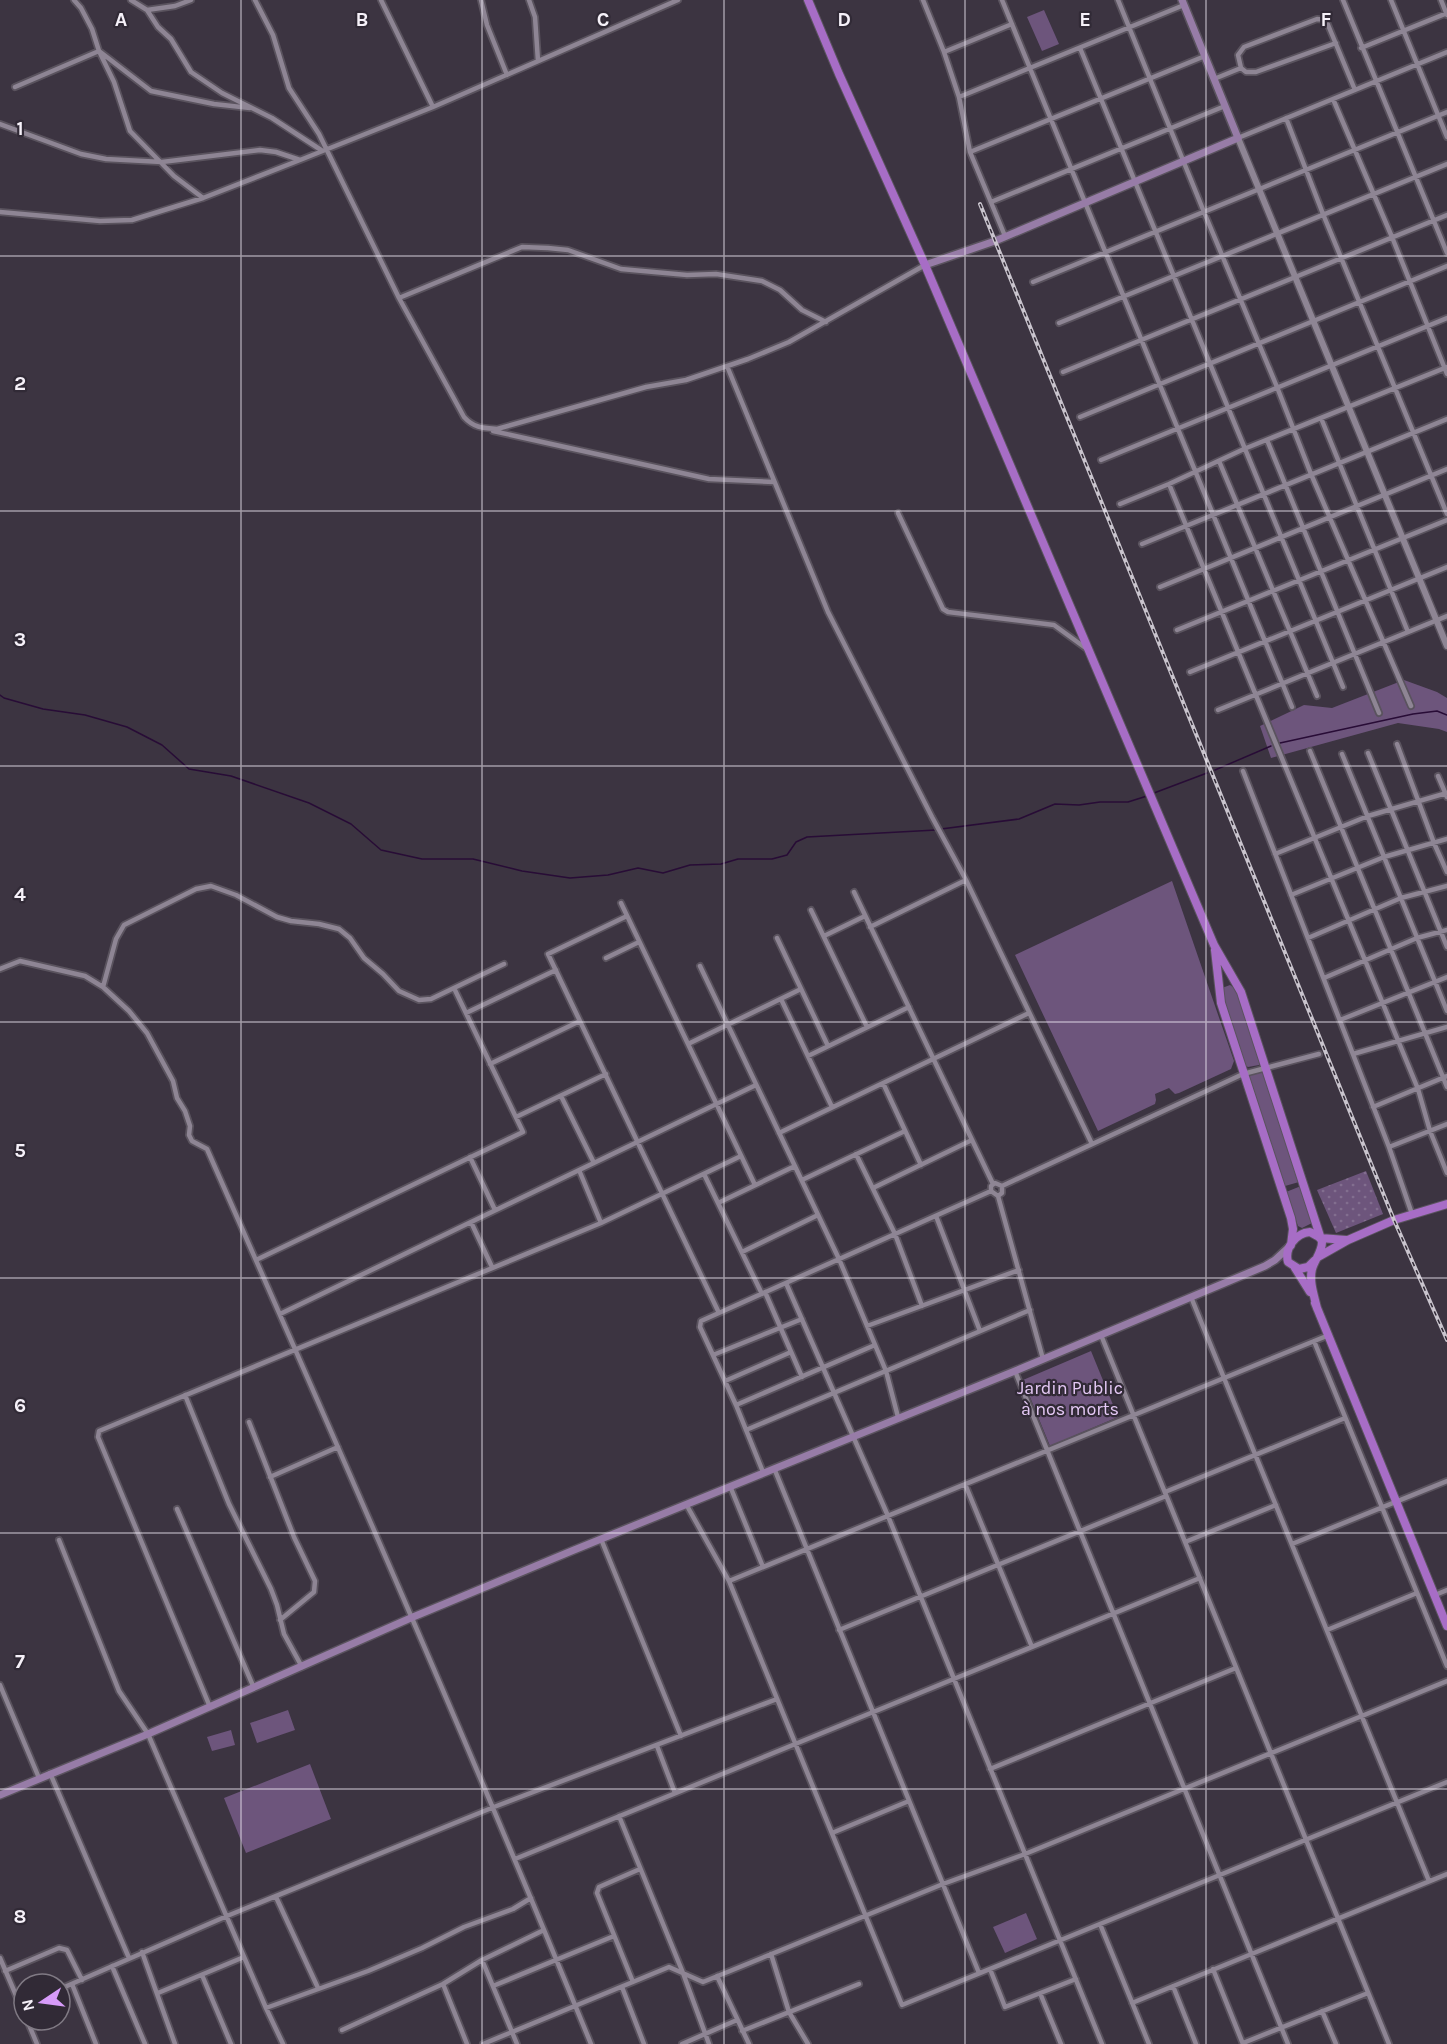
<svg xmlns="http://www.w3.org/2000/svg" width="1447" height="2044" font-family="Karla,sans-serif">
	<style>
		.green { fill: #6d557c }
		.garden { fill: url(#garden-dots) }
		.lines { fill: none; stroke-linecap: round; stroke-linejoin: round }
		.stream { stroke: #280c36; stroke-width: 1.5 }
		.minor-casing { stroke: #5a535e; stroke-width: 8 }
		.tertiary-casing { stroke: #5a535e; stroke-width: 9 }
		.secondary-casing { stroke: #5a535e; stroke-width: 10 }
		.trunk-casing { stroke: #5a535e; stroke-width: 10 }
		.minor { stroke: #8e8594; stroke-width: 4.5 }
		.tertiary { stroke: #8e8594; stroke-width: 6 }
		.secondary { stroke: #977ca7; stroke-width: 7 }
		.trunk { stroke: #a76dc6; stroke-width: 8 }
		.rail-casing { stroke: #c9c4cd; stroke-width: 4 }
		.rail { stroke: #312a36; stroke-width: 1.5; stroke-dasharray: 4.5; stroke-linecap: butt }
		.grid { fill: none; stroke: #f6f1f9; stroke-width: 1.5; stroke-opacity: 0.55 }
		.labels { text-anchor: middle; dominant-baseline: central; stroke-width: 4.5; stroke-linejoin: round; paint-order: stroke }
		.park-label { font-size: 18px; fill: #e5c9f6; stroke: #312a36 }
		.grid-label { font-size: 20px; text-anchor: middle; font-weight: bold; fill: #f6f1f9; stroke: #312a36; stroke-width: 4.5; stroke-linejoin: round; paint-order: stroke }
	</style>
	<defs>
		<pattern id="garden-dots" width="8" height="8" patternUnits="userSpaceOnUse" patternTransform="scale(1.5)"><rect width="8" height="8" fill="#6d557c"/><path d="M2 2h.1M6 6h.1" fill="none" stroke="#826e8f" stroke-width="1.8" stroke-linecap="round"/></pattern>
	</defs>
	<rect width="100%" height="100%" fill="#3c3441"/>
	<path class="green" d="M 1044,10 L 1059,44 L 1042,51 L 1027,17 Z
		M 1404,680 L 1437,692 L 1447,698 L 1447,732 L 1439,729 L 1398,723 L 1271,758 L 1260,726 L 1304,705 L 1332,708 Z
		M 1172,881 L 1234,1061 L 1231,1069 L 1179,1093 L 1175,1094 L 1169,1088 L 1155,1094 L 1156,1100 L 1155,1104 L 1098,1131 L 1015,955 Z
		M 1230,985 L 1237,990 L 1261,1061 L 1259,1065 L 1248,1067 L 1244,1065 L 1221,997 L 1222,988 Z
		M 1264,1071 L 1299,1182 L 1285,1186 L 1247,1074 Z
		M 1301,1186 L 1312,1220 L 1312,1223 L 1302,1228 L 1298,1226 L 1286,1192 Z
		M 1091,1351 L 1118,1417 L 1050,1446 L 1023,1380 Z
		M 288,1710 L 295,1730 L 257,1743 L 250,1723 Z
		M 231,1730 L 235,1745 L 212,1751 L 207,1737 Z
		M 310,1764 L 331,1819 L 246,1853 L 224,1798 Z
		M 1026,1913 L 1037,1939 L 1005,1953 L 993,1927 Z"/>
	<path class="garden" d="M 1366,1171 L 1383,1214 L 1336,1233 L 1317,1190 Z"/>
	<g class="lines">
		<path class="stream" d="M 0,695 L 4,698 L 43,709 L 85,715 L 127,727 L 162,745 L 189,769 L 231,776 L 309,803 L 351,824 L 381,850 L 422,859 L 473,859 L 522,871 L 570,878 L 608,875 L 638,868 L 663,873 L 690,865 L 721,864 L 738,859 L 772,859 L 787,855 L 796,842 L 807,837 L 936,830
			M 1280,743 L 1413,714 L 1437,711 L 1447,715
			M 1215,770 L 1271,746
			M 1154,793 L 1207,773
			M 941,829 L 1019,819 L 1055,804 L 1079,805 L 1100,802 L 1128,802 L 1147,796"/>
		<defs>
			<path id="minor" d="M 74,0 L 81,8 L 92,29 L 99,51 L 114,82 L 130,131 L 174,176 L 203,198
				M 131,0 L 147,10 L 158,27 L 171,39 L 191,72 L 222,93 L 272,118 L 321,150
				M 255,0 L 273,35 L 289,88 L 319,134 L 399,298 L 464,417 C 474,428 483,428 497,429 L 646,387 L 686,380 L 748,359 L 789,342 L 925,265
				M 381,0 L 433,107
				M 481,0 L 487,25 L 507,75
				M 529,0 L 535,17 L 538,61
				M 923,0 L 944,52 L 959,97 L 970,152 L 1005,236
				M 1002,0 L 1292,707
				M 1118,0 L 1204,212 L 1277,387 L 1311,474 L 1411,706
				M 1343,0 L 1447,253
				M 1391,0 L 1447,137
				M 1441,0 L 1447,15
				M 147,10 L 175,6 L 191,0
				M 1080,48 L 1343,687
				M 1361,48 L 1447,13
				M 944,52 L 1012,24
				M 1241,68 L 1238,55 L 1244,47 L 1317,19 L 1326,20 L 1355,90
				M 1214,79 L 1241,68 L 1246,72 L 1256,72 L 1336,43
				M 15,87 L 99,51 L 151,91 L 214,104 L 250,108
				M 959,97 L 1184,5
				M 1333,99 L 1392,237 L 1447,374
				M 1286,118 L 1323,214 L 1447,514
				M 0,124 L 81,154 L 106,159 L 162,162 L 260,150 L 276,152 L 300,160 L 433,107 L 678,0
				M 1238,138 L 1447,52
				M 970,152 L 1205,56
				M 991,202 L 1225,106
				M 0,212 L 100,221 L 132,220 L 203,198 L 300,160
				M 1033,282 L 1447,112
				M 399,298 L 522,247 L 548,248 L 568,250 L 621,269 L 687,275 L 716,274 L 762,281 L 780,290 L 802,310 L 826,322
				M 1059,323 L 1447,164
				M 727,366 L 828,612 L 932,817 L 966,880 L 1092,1144
				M 1063,372 L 1447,215
				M 1080,417 L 1447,266
				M 1321,418 L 1408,632
				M 493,431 L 709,479 L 774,482
				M 1267,440 L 1379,713
				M 1101,460 L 1447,318
				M 1219,461 L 1317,696
				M 1169,484 L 1418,1089 L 1430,1131 L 1447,1173
				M 1120,504 L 1169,484 L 1244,449 L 1447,367
				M 898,513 L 943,609 L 948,612 L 1054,625 L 1087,649
				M 1142,544 L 1447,419
				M 1160,587 L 1447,469
				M 1177,630 L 1447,520
				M 1190,672 L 1447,567
				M 1218,710 L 1447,616
				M 1397,744 L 1434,843 L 1447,872
				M 1310,751 L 1447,1087
				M 1368,753 L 1447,947
				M 1342,754 L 1447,1011
				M 1243,771 L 1389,1147 L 1412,1214
				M 1438,776 L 1447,797
				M 1275,854 L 1368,816 L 1447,793
				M 854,892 L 993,1184
				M 1291,895 L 1384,857 L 1447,839
				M 621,903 L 755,1185
				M 811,910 L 867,1027
				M 627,916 L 548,954 L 719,1313
				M 870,927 L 966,880
				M 824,936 L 865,916
				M 777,938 L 828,1046
				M 1308,938 L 1401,898 L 1447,886
				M 606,958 L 639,942
				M 700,966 L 839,1259 L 886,1371 L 898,1417
				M 0,969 L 20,961 L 85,976 L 103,987 L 129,1011 L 147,1033 L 173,1081 L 177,1098 L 185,1111 L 190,1126 L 189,1135 L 192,1141 L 207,1149 C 338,1446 468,1743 591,2044
				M 1324,978 L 1417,938 L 1447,930
				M 103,987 L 116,939 L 124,925 L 196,889 L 211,886 L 236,895 L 277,917 L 291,921 L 319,924 L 339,929 L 350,938 L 364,958 L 383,974 L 399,991 L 419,1000 L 431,999 L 504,964
				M 781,999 L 832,1107
				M 466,1013 L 556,970
				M 1340,1020 L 1447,977
				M 688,1044 L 801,989
				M 1353,1054 L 1447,1027
				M 808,1056 L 909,1007
				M 490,1064 L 580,1021
				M 883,1083 L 921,1165
				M 561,1096 L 594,1163
				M 1373,1107 L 1447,1076
				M 516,1117 L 606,1074
				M 779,1133 L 1029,1013
				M 1389,1147 L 1447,1124
				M 856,1154 L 895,1234 L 922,1306
				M 470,1157 L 495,1210
				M 579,1170 L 601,1223
				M 704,1174 L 762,1294
				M 802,1180 L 905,1131
				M 1002,1186 L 1243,1074 L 1319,1054
				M 873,1188 L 972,1140
				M 998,1196 L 1002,1193 L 1002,1186 L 995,1183 L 991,1186 L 991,1191 L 998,1196 L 1043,1359
				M 718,1203 L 795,1166
				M 936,1216 L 980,1331
				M 471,1222 L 492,1267
				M 742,1252 L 818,1215
				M 256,1260 L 523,1132 L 454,988
				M 786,1283 L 888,1516 L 1102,2044
				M 765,1292 L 802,1377
				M 1191,1297 L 1429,1881
				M 280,1314 L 756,1085
				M 867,1326 L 1019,1270
				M 1101,1335 L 1389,2044
				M 1314,1341 L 1447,1666
				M 713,1355 L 802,1319
				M 1015,1371 L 1288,2044
				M 725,1381 L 791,1352
				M 185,1395 L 229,1504 L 271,1589 L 277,1605 L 284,1634 L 302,1667
				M 736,1405 L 875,1345
				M 249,1422 L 294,1537 L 315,1581 L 314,1592 L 280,1620
				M 746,1430 L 1030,1310
				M 774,1468 L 979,1973
				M 763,1472 L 736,1405 L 700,1327 L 701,1321 L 991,1191
				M 270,1477 L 338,1447
				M 965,1484 L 1032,1647
				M 730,1486 L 763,1567
				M 1165,1492 L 1345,1418
				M 686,1504 L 729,1581 L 902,2005 L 1447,1782
				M 177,1509 L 254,1688
				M 601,1539 L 681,1736
				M 59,1540 L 119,1691 L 148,1734 L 266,2008 L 283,2044
				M 1185,1542 L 1276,1505
				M 1292,1544 L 1447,1481
				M 729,1581 L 1329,1335
				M 1435,1595 L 1447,1590
				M 839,1630 L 1166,1496
				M 1327,1630 L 1417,1593
				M 0,1685 L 39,1778
				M 210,1707 L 98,1437 L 99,1431 L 601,1223 L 741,1156
				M 657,1746 L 675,1793
				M 990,1769 L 1236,1668
				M 50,1773 L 129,1958
				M 619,1816 L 683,1973 L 709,2044
				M 832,1833 L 909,1801
				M 515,1859 L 1200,1578
				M 276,1897 L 318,1988
				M 1100,1924 L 1149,2044
				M 142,1952 L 175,2044
				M 771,1954 L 789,2012 L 808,2044
				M 0,1958 L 24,2014
				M 482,1960 L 517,2044
				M 112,1966 L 145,2044
				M 990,1969 L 1005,2007 L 1076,1979
				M 1213,1969 L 1243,2044
				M 5,1971 L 59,1948 L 67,1950 L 82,1980
				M 202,1975 L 231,2044
				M 717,1976 L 749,2044
				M 633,1982 L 597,1893 L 599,1887 L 640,1869
				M 72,1984 L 96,2044
				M 443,1984 L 467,2044
				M 493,1986 L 614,1936
				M 1173,1986 L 1196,2044
				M 622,1987 L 644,2044
				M 60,1989 L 227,1916 L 494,1807 L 777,1699
				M 158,1993 L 244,1957
				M 1040,1993 L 1061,2044
				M 1132,2003 L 1447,1874
				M 266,2008 L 368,1971 L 422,1948 L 464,1927 L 513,1909 L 531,1898
				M 1322,2011 L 1336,2044
				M 27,2020 L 37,2044
				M 342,2030 L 443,1984 L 482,1960 L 544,1930
				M 742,2031 L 859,1984
				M 1243,2043 L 1368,1993
				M 483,2044 L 669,1967 L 703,1982 L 943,1884 L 1025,1854 L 1447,1681
				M 682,2044 L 737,2020"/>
			<path id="tertiary" d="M 1238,138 L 1447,646"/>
			<path id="secondary" d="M 925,265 L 995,241 L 1238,138 L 1182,0
				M 0,1795 L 148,1734 L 413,1617 L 574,1550 L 1015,1371 L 1265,1266 L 1275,1260 L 1290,1246"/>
			<path id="trunk" d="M 808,0 L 839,74 L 925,265 L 1214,945 L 1241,992 L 1322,1242 C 1322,1252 1315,1259 1312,1269 C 1309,1282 1314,1295 1317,1308
				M 1215,950 L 1221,1003 L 1291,1218 L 1293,1229 L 1291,1245
				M 1320,1238 L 1346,1240
				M 1318,1257 L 1348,1240 L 1394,1220 L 1447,1204
				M 1314,1261 L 1308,1267 L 1299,1269 L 1288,1262 C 1284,1248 1296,1233 1310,1232 L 1319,1237
				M 1295,1268 L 1310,1292
				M 1315,1303 L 1447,1626"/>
		</defs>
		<use href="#minor" class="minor-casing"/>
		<use href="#tertiary" class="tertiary-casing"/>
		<use href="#secondary" class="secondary-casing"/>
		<use href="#trunk" class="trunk-casing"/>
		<use href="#minor" class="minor"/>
		<use href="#tertiary" class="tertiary"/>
		<use href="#secondary" class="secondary"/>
		<use href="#trunk" class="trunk"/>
		<defs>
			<path id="rail" d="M 980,204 L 1394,1220 L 1447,1340"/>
		</defs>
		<use href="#rail" class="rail-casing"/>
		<use href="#rail" class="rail"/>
	</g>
	<path class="grid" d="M 241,0 L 241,2044M 482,0 L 482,2044M 724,0 L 724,2044M 965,0 L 965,2044M 1206,0 L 1206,2044M 0,256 L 1447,256M 0,511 L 1447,511M 0,766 L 1447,766M 0,1022 L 1447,1022M 0,1278 L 1447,1278M 0,1533 L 1447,1533M 0,1789 L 1447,1789"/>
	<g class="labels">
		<g class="park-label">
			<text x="1070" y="1388">Jardin Public<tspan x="1070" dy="21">à nos morts</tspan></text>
		</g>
	</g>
	<g class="grid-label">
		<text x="121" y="26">A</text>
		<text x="362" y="26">B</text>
		<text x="603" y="26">C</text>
		<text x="844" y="26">D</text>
		<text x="1085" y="26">E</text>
		<text x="1326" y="26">F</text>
		<text x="20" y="135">1</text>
		<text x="20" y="390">2</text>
		<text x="20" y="646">3</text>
		<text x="20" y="901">4</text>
		<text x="20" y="1157">5</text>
		<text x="20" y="1412">6</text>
		<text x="20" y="1668">7</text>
		<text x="20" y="1923">8</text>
	</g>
	<g transform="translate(42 2002) rotate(257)"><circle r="28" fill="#312a36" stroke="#807a84" stroke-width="1.5"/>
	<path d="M0-4.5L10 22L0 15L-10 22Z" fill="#d79bf9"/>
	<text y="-9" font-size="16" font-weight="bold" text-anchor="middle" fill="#f6f1f9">N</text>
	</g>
</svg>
